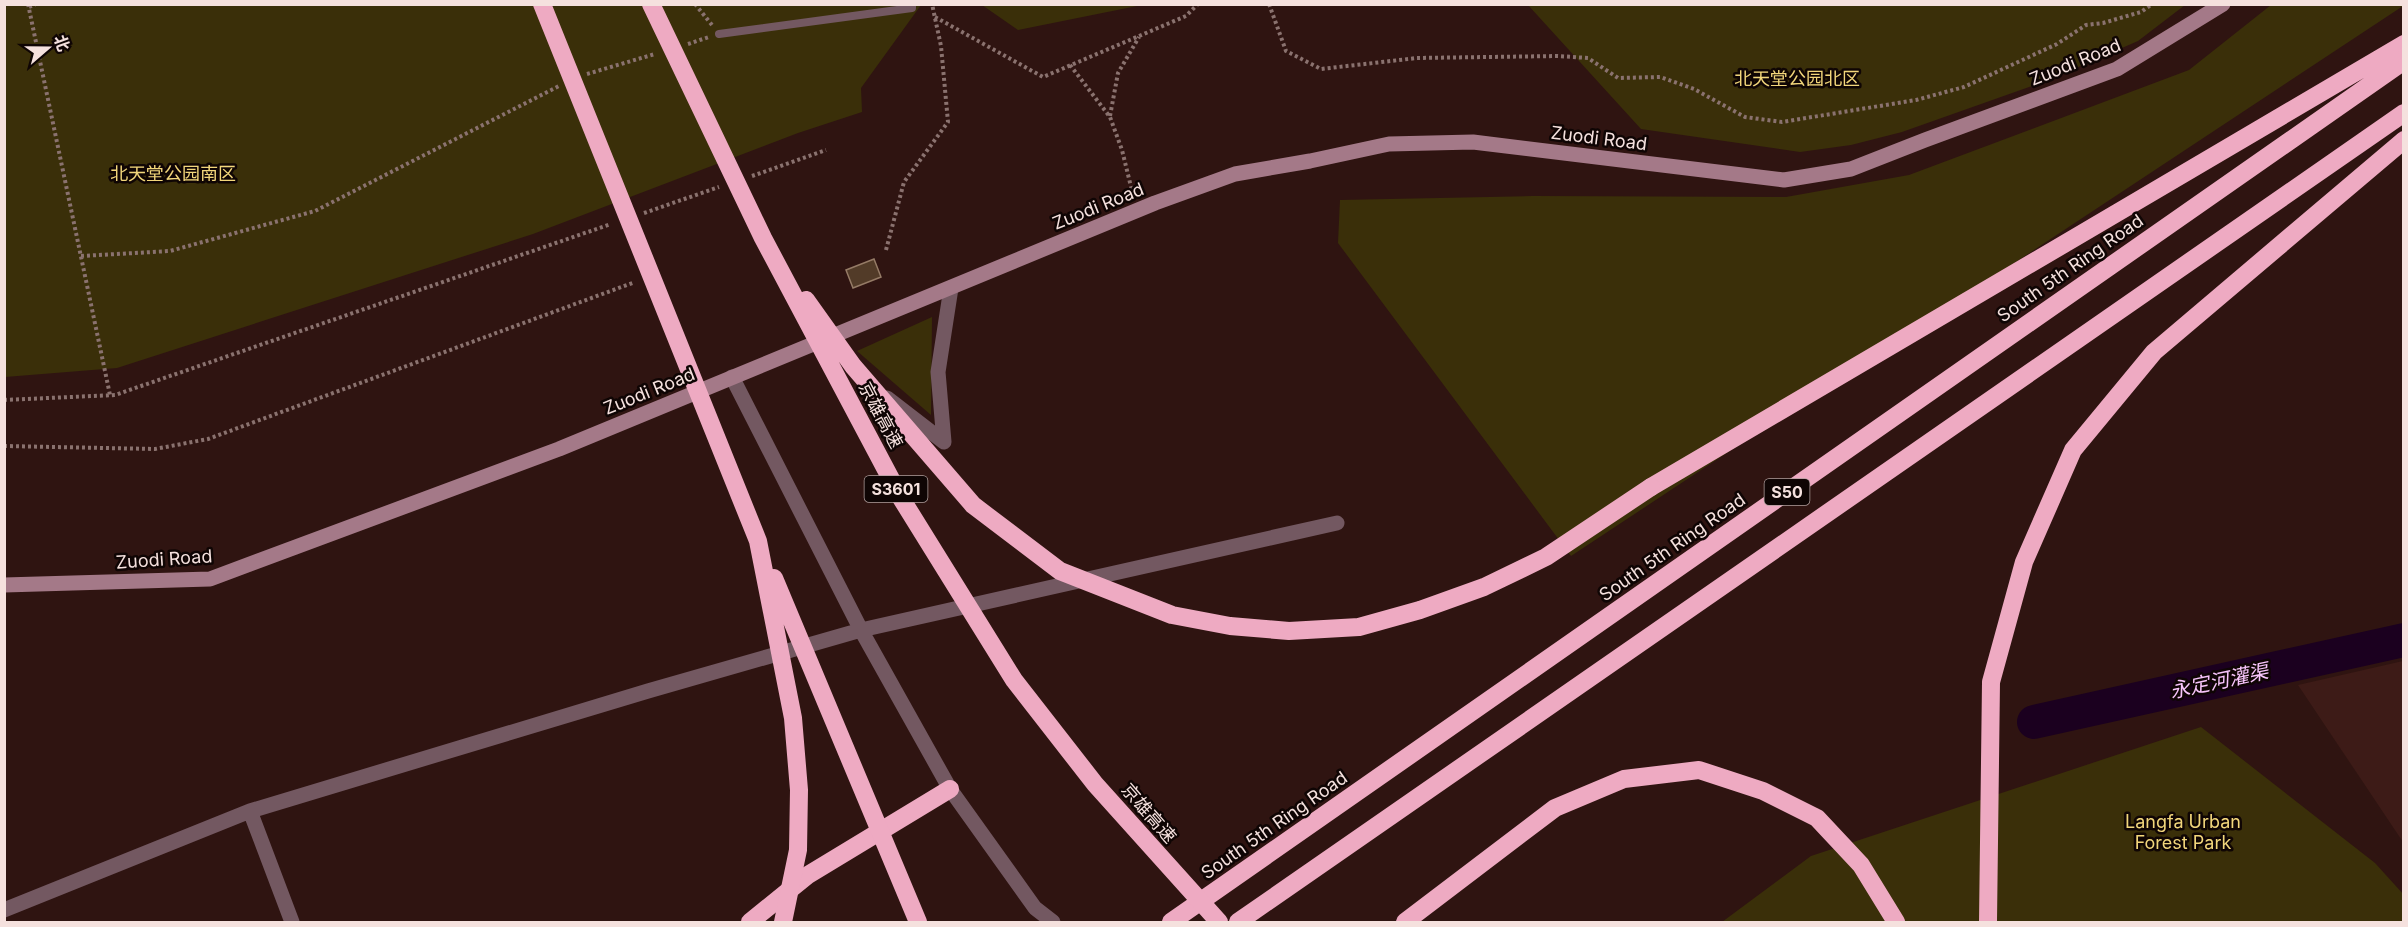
<svg xmlns="http://www.w3.org/2000/svg" width="2408" height="927" font-family="Inter,'Noto Sans SC',sans-serif">
	<style>
		.built { fill: #3d1b17 }
		.green { fill: #3a2f09 }
		.lines { fill: none; stroke-linecap: round; stroke-linejoin: round }
		.river { stroke: #1b001f; stroke-width: 34 }
		.building { fill: #523b28; stroke: #957b66; stroke-width: 1.5 }
		.path { stroke: #8a726f; stroke-width: 4; stroke-dasharray: 3 3; stroke-linecap: butt }
		.service { stroke: #735861; stroke-width: 8 }
		.minor { stroke: #735861; stroke-width: 15 }
		.secondary { stroke: #a47988; stroke-width: 15 }
		.motorway { stroke: #eeaac2; stroke-width: 18 }
		.motorway-bridge { stroke: #eeaac2; stroke-width: 18 }
		.labels { text-anchor: middle; dominant-baseline: central; stroke-width: 5; stroke-linejoin: round; paint-order: stroke }
		.shield { fill: #0f0504; stroke: #b09f9d; stroke-width: 1.5 }
		.shield-label { font-size: 16px; font-weight: bold; fill: #f5e1de }
		.street-label { font-size: 18px; fill: #f5e1de; stroke: #0f0504 }
		.park-label { font-size: 18px; fill: #f2d67b; stroke: #0f0504 }
		.water-label { font-size: 20px; font-style: italic; fill: #f8c5fc; stroke: #0f0504 }
	</style>
	<rect width="100%" height="100%" fill="#2f1411"/>
	<path class="built" d="M 2403,661 L 2404,661 L 2403,842 L 2298,685 Z"/>
	<path class="green" d="M 5,5 L 921,5 L 861,88 L 862,112 L 798,133 L 533,234 L 117,368 L 5,377 Z
		M 982,5 L 1142,5 L 1018,30 Z
		M 1528,5 L 2185,5 L 2138,41 L 2046,81 L 1902,132 L 1851,145 L 1800,152 L 1641,129 Z
		M 2271,5 L 2403,5 L 2403,6 L 1571,556 L 1338,243 L 1340,200 L 1532,196 L 1786,197 L 1909,175 L 2189,70 Z
		M 932,317 L 931,415 L 857,351 Z
		M 2201,727 L 2375,863 L 2404,895 L 2403,922 L 1722,922 L 1811,856 Z"/>
	<g class="lines">
		<path class="river" d="M 2034,722 L 2404,640"/>
	</g>
	<path class="building" d="M 874,259 L 881,277 L 853,288 L 846,270 Z"/>
	<g class="lines">
		<path class="path" d="M 28,4 L 110,395
			M 695,4 L 712,25
			M 1269,4 L 1286,51 L 1321,69 L 1417,58 L 1558,56 L 1588,58 L 1618,78 L 1660,77 L 1694,89 L 1745,117 L 1782,122 L 1916,100 L 1964,87 L 2057,44 L 2086,25 L 2103,23 L 2141,12 L 2152,4
			M 29,7 L 36,4
			M 935,17 L 1043,77 L 1186,16 L 1198,4
			M 688,44 L 709,37
			M 1070,65 L 1110,117 L 1122,150 L 1133,195
			M 587,74 L 655,54
			M 1110,116 L 1118,73 L 1139,37
			M 752,176 L 826,150
			M 644,213 L 719,187
			M 886,250 L 904,182 L 948,122 L 941,46 L 932,4
			M 81,256 L 170,251 L 315,211 L 559,86
			M 4,400 L 115,395 L 611,224
			M 4,446 L 155,449 L 208,439 L 635,282"/>
		<path class="service" d="M 719,34 L 912,8 L 912,4"/>
		<path class="minor" d="M 732,377 L 861,630 L 950,789 L 1035,908 L 1053,922
			M 887,398 L 944,442
			M 944,442 L 938,372 L 951,288
			M 250,811 L 292,922
			M 4,910 L 250,811 L 648,691 L 861,630 L 1337,523"/>
		<path class="secondary" d="M 4,585 L 210,579 L 559,449 L 1155,203 L 1235,174 L 1310,161 L 1389,144 L 1473,142 L 1784,180 L 1851,169 L 1925,140 L 2117,69 L 2223,4"/>
		<path class="motorway" d="M 1651,487 L 2404,44
			M 750,922 L 808,875 L 950,789
			M 1171,922 L 2404,61
			M 1238,922 L 2404,113
			M 1405,922 L 1555,808 L 1624,779 L 1699,770 L 1763,791 L 1817,818 L 1861,865 L 1896,922
			M 1988,922 L 1991,682 L 2024,562 L 2073,450 L 2154,352 L 2404,140"/>
		<path class="motorway-bridge" d="M 542,4 L 758,541 L 793,718 L 799,790 L 798,850 L 783,922
			M 651,4 L 763,238 L 901,498 L 1014,680 L 1095,784 L 1219,922
			M 806,300 L 853,366 L 973,505 L 1060,571 L 1172,615 L 1230,626 L 1289,631 L 1359,627 L 1420,610 L 1484,587 L 1546,557 L 1651,487
			M 774,578 L 918,922"/>
	</g>
	<g class="labels">
		<g class="shield">
			<rect x="864.5" y="476" width="63" height="26" rx="4.5"/>
			<rect x="1764.5" y="479" width="45" height="26" rx="4.5"/>
		</g>
		<g class="shield-label">
			<text x="896" y="489">S3601</text>
			<text x="1787" y="492">S50</text>
		</g>
		<g class="street-label">
			<text transform="translate(2075 62) rotate(-22)">Zuodi Road</text>
			<text transform="translate(1599 138) rotate(7)">Zuodi Road</text>
			<text transform="translate(1098 206) rotate(-22)">Zuodi Road</text>
			<text transform="translate(2070 268) rotate(-35)">South 5th Ring Road</text>
			<text transform="translate(649 391) rotate(-22)">Zuodi Road</text>
			<text transform="translate(881 415) rotate(62)">京雄高速</text>
			<text transform="translate(1672 547) rotate(-35)">South 5th Ring Road</text>
			<text transform="translate(164 559) rotate(-4)">Zuodi Road</text>
			<text transform="translate(1149 813) rotate(49)">京雄高速</text>
			<text transform="translate(1274 825) rotate(-35)">South 5th Ring Road</text>
		</g>
		<g class="park-label">
			<text x="1797" y="78">北天堂公园北区</text>
			<text x="173" y="173">北天堂公园南区</text>
			<text x="2183" y="821">Langfa Urban<tspan x="2183" dy="21">Forest Park</tspan></text>
		</g>
		<g class="water-label">
			<text transform="translate(2219 681) rotate(-12)">永定河灌渠</text>
		</g>
	</g>
	<rect width="2408" height="927" fill="none" stroke="#f5e1de" stroke-width="12"/>
	<g transform="translate(48 48) rotate(70)" stroke="#0f0504" stroke-width="4.5" paint-order="stroke">
	<path d="M0-4.5L10 22L0 15L-10 22Z" fill="#f5e1de"/>
	<text y="-9" font-size="16" font-weight="bold" text-anchor="middle" fill="#f5e1de">北</text>
	</g>
</svg>
